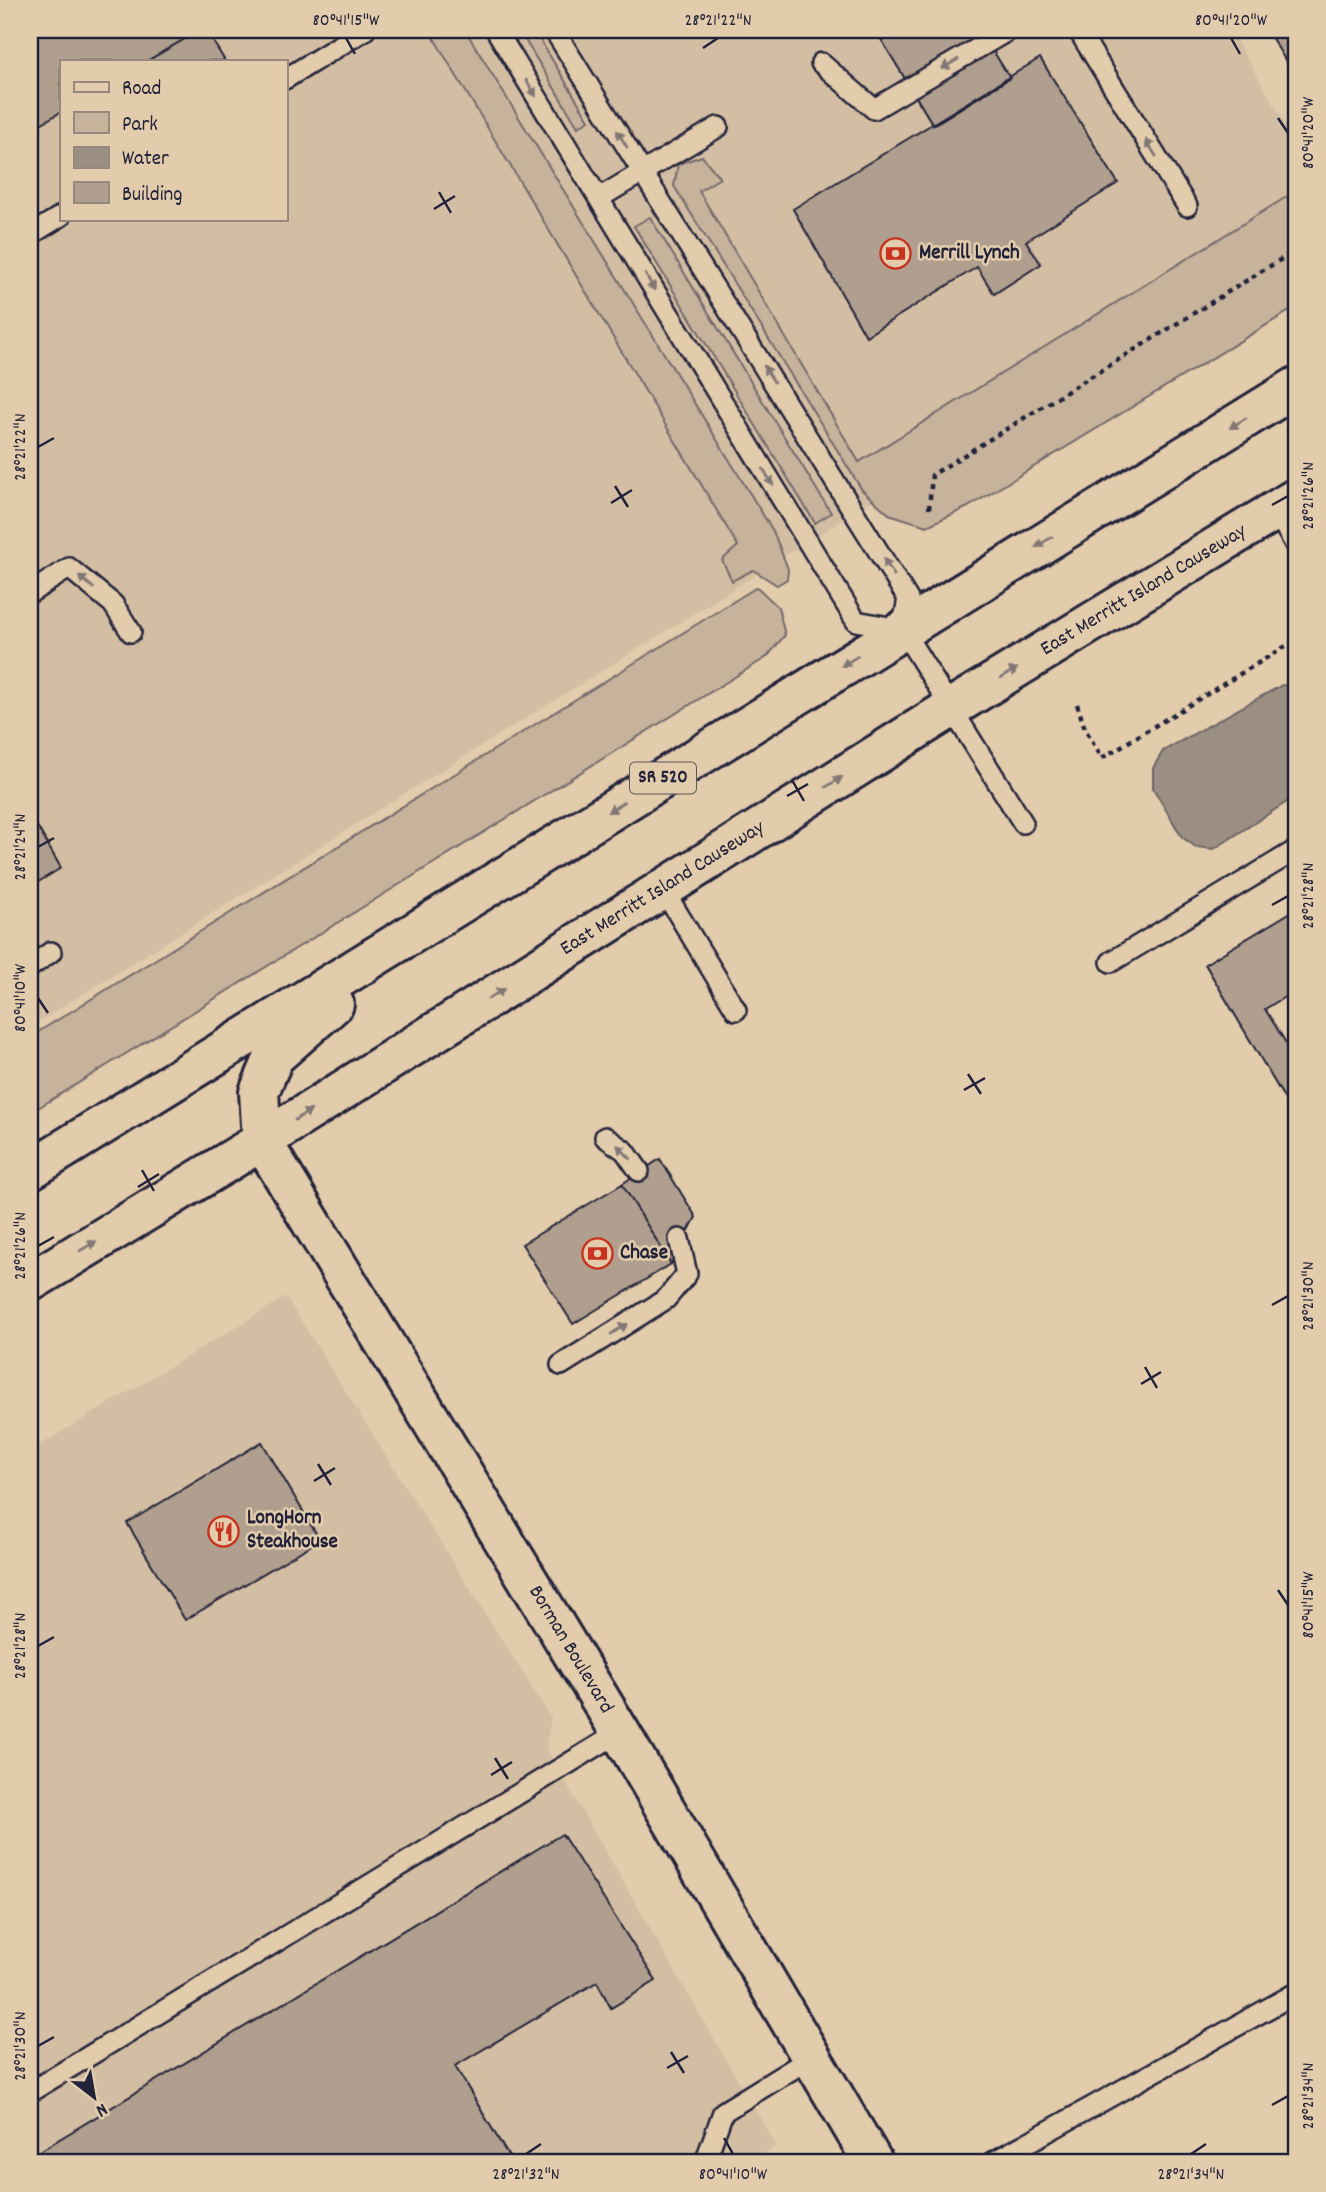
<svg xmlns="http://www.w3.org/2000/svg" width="1326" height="2192" font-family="Dekko,sans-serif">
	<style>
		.built { fill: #d4bea3; fill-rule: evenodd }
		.green { fill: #c7b39c; stroke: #746a6c; stroke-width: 2 }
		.water { fill: #9b8e82; stroke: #6b6366; stroke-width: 2 }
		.building { fill: #b09f8e; stroke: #22223b; stroke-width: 2 }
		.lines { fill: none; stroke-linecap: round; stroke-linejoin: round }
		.lane-casing { stroke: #22223b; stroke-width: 24 }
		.street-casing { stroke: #22223b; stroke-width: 44 }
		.primary-casing { stroke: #22223b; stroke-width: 44 }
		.path { stroke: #22223b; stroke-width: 4.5; stroke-dasharray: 5 5; stroke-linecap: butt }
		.lane { stroke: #e3ccac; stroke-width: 19 }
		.street { stroke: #e3ccac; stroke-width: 38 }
		.primary { stroke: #e3ccac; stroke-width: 38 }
		.oneway { fill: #827774 }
		.ticks { fill: none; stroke: #22223b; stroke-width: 2.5 }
		.labels { text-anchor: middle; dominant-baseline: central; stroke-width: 5; stroke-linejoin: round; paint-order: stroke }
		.shield { fill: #e3ccac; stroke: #5c555d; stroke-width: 2 }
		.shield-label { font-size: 19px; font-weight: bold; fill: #22223b }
		.poi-label { font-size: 21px; font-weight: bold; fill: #22223b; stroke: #e3ccac; text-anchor: start }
		.street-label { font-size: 21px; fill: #22223b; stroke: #e3ccac }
		.neatline { fill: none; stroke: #22223b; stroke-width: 2.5 }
		.ticks-label { font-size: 18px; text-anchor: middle; fill: #22223b }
	</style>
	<rect width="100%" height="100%" fill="#e3ccac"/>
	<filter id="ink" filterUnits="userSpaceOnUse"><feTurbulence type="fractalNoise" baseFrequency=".0143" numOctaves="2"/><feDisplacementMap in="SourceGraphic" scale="14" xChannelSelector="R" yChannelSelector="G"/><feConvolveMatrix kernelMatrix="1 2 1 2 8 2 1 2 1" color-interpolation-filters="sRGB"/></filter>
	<g filter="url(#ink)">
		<path class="built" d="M 30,30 L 1230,30 L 1296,141 L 1296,230 L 751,578 L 30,1027 ZM 61,61 L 285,61 L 285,219 L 61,219 Z
			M 286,1297 L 551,1718 L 546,1748 L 776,2146 L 750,2162 L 30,2162 L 30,1451 Z"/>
		<path class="green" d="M 429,30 L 465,30 L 773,531 L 788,569 L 787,579 L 777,585 L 753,570 L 732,581 L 722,560 L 738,546 Z
			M 519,30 L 534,30 L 589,120 L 578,127 Z
			M 702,156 L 720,178 L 699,191 L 859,462 L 1296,191 L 1296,307 L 968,507 L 927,526 L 889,514 L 862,490 L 674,186 L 678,164 Z
			M 650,217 L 831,513 L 815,523 L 634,226 Z
			M 757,587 L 778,607 L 785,635 L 767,657 L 30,1113 L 30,1037 Z"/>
		<path class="water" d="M 1282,685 L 1296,688 L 1296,796 L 1214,849 L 1196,847 L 1182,837 L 1153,788 L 1153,768 L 1163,751 Z"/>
		<path class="building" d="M 30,30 L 200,30 L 147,61 L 61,61 L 61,112 L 30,130 Z
			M 200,30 L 206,30 L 225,61 L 147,61 Z
			M 896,30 L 980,30 L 1010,78 L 933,125 L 881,39 Z
			M 1267,30 L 1296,30 L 1296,78 Z
			M 1040,58 L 1118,183 L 1026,241 L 1041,264 L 994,294 L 977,267 L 866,336 L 793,209 Z
			M 30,814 L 61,868 L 30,887 Z
			M 1296,909 L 1296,990 L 1265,1009 L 1296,1059 L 1296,1118 L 1205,964 Z
			M 660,1159 L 696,1217 L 671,1264 L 622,1184 Z
			M 622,1184 L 671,1264 L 573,1324 L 522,1244 Z
			M 262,1442 L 320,1540 L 185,1620 L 127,1523 Z
			M 562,1834 L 656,1981 L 611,2008 L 597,1982 L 455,2066 L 512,2162 L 30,2162 L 30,2157 Z"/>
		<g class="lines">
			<defs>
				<path id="lane" d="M 496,30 L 856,621 L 901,629
					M 554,30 L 908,599 L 902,629 L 1023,823
					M 1078,30 L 1187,206
					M 821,63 L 874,109 L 1009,30
					M 285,79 L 365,30
					M 599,198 L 718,127
					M 30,235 L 61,216
					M 1276,511 L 1296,546
					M 30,593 L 69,568 L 113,604 L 131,632
					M 663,889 L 736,1010
					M 1111,962 L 1296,850
					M 30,967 L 51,952
					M 605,1137 L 625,1151 L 639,1171
					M 561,1365 L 666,1299 L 687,1274 L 679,1239
					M 30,2092 L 620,1732
					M 705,2162 L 723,2112 L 812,2057
					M 993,2162 L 1296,1993"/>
				<path id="street" d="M 262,1141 L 620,1732 L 873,2162"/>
				<path id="primary" d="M 262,1141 L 259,1092 L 274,1057 L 334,1004
					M 30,1170 L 1296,387
					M 30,1282 L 262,1141 L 951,708 L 1296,498"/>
			</defs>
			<use href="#lane" class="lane-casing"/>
			<use href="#street" class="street-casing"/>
			<use href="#primary" class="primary-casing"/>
			<path class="path" d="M 929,509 L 932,475 L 1296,250
				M 1077,704 L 1085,729 L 1102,758 L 1296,640"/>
			<use href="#lane" class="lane"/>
			<use href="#street" class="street"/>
			<use href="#primary" class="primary"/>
		</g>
		<defs><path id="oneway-solid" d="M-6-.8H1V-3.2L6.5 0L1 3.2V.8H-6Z" transform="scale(1.75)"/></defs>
		<g class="oneway">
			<use href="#oneway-solid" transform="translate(950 64) rotate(150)"/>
			<use href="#oneway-solid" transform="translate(531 88) rotate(59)"/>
			<use href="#oneway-solid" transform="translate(622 139) rotate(-122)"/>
			<use href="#oneway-solid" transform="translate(1151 148) rotate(-122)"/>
			<use href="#oneway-solid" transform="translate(650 282) rotate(59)"/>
			<use href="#oneway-solid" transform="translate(769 374) rotate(-122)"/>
			<use href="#oneway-solid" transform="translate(1238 423) rotate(148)"/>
			<use href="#oneway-solid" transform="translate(768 477) rotate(59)"/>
			<use href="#oneway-solid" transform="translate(1044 542) rotate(148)"/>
			<use href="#oneway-solid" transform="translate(889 567) rotate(-122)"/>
			<use href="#oneway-solid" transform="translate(86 582) rotate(-141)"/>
			<use href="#oneway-solid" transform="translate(850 661) rotate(148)"/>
			<use href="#oneway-solid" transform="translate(1009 673) rotate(-31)"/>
			<use href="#oneway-solid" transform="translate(834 782) rotate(-32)"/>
			<use href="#oneway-solid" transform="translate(616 807) rotate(148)"/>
			<use href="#oneway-solid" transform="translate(496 994) rotate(-32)"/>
			<use href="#oneway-solid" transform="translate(303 1115) rotate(-32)"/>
			<use href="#oneway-solid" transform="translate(624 1152) rotate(-135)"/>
			<use href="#oneway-solid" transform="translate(88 1246) rotate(-31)"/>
			<use href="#oneway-solid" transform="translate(619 1329) rotate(-32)"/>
		</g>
	</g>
	<path class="ticks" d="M 346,38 L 355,54M 1231,38 L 1240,54M 703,48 L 718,38M 1278,118 L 1288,133M 439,192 L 451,213M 434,209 L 455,196M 38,447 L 54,438M 615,486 L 628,507M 611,503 L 632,490M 1272,505 L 1288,496M 792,780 L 804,801M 787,796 L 808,784M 38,847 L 54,838M 1272,905 L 1288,896M 38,998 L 48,1013M 968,1074 L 981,1094M 964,1090 L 985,1078M 142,1170 L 154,1191M 138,1187 L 159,1174M 38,1246 L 54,1237M 1272,1305 L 1288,1296M 1145,1367 L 1157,1388M 1141,1384 L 1161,1372M 318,1464 L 331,1485M 314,1481 L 335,1468M 1278,1590 L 1288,1605M 38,1646 L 54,1637M 495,1758 L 508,1779M 491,1775 L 512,1762M 38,2046 L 54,2037M 671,2052 L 684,2073M 667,2068 L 688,2056M 1272,2105 L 1288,2096M 724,2138 L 733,2154M 526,2154 L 541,2144M 1191,2154 L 1206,2144"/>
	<defs>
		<symbol id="bank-ring" viewBox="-11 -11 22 22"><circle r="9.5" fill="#e3ccac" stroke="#c8321e" stroke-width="1.5"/><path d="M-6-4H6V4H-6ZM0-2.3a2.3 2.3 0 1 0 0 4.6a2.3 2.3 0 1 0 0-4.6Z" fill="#c8321e"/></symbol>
		<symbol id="restaurant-ring" viewBox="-11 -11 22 22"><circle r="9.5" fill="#e3ccac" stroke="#c8321e" stroke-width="1.5"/><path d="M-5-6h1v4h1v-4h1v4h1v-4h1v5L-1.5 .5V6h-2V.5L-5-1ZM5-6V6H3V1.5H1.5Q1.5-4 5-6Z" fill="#c8321e"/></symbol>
	</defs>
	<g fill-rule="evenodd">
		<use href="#bank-ring" x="878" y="236" width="35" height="35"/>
		<use href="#bank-ring" x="580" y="1236" width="35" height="35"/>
		<use href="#restaurant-ring" x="206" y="1514" width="35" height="35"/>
	</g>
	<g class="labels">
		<rect class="shield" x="630" y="762.5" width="66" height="31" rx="5"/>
		<g class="shield-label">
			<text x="663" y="778">SR 520</text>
		</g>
		<g class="poi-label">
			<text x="919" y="254">Merrill Lynch</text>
			<text x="620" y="1254">Chase</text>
			<text x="247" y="1519">LongHorn<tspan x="247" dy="24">Steakhouse</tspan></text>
		</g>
		<g class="street-label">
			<text transform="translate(1144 591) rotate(-31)">East Merritt Island Causeway</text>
			<text transform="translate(663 889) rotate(-32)">East Merritt Island Causeway</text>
			<text transform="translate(570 1650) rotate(59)">Borman Boulevard</text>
		</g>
	</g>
	<rect width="1326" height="2192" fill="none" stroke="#e3ccac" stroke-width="77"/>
	<rect x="60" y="60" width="228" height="161" fill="#e3ccac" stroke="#96887f" stroke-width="2"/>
	<rect x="74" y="82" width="35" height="10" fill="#e3ccac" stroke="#96887f" stroke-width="2"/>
	<text x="122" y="94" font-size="21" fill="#22223b">Road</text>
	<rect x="74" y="112" width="35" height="21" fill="#c7b39c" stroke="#96887f" stroke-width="2"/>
	<text x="122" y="130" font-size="21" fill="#22223b">Park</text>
	<rect x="74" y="147" width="35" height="21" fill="#9b8e82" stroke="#96887f" stroke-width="2"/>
	<text x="122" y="164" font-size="21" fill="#22223b">Water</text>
	<rect x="74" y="182" width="35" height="21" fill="#b09f8e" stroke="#96887f" stroke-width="2"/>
	<text x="122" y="200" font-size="21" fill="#22223b">Building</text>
	<g transform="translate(94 2097) rotate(149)" stroke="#e3ccac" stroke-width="5" paint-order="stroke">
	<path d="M0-5L12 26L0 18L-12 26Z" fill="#22223b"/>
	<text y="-10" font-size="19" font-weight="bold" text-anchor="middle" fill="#22223b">N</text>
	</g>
	<rect x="38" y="38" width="1250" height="2116" class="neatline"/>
	<g class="ticks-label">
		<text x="346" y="25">80°41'15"W</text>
		<text x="718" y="25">28°21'22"N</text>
		<text x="1231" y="25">80°41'20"W</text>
		<text transform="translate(1307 133) rotate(-90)" y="6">80°41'20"W</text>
		<text transform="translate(19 447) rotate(-90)" y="6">28°21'22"N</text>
		<text transform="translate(1307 496) rotate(-90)" y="6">28°21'26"N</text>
		<text transform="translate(19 847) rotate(-90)" y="6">28°21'24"N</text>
		<text transform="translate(1307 896) rotate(-90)" y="6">28°21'28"N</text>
		<text transform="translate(19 998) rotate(-90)" y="6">80°41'10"W</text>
		<text transform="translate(19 1246) rotate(-90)" y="6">28°21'26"N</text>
		<text transform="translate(1307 1296) rotate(-90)" y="6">28°21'30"N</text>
		<text transform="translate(1307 1605) rotate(-90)" y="6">80°41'15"W</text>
		<text transform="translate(19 1646) rotate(-90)" y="6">28°21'28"N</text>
		<text transform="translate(19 2046) rotate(-90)" y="6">28°21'30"N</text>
		<text transform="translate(1307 2096) rotate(-90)" y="6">28°21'34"N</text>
		<text x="526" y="2179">28°21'32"N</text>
		<text x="733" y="2179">80°41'10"W</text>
		<text x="1191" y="2179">28°21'34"N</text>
	</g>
</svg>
